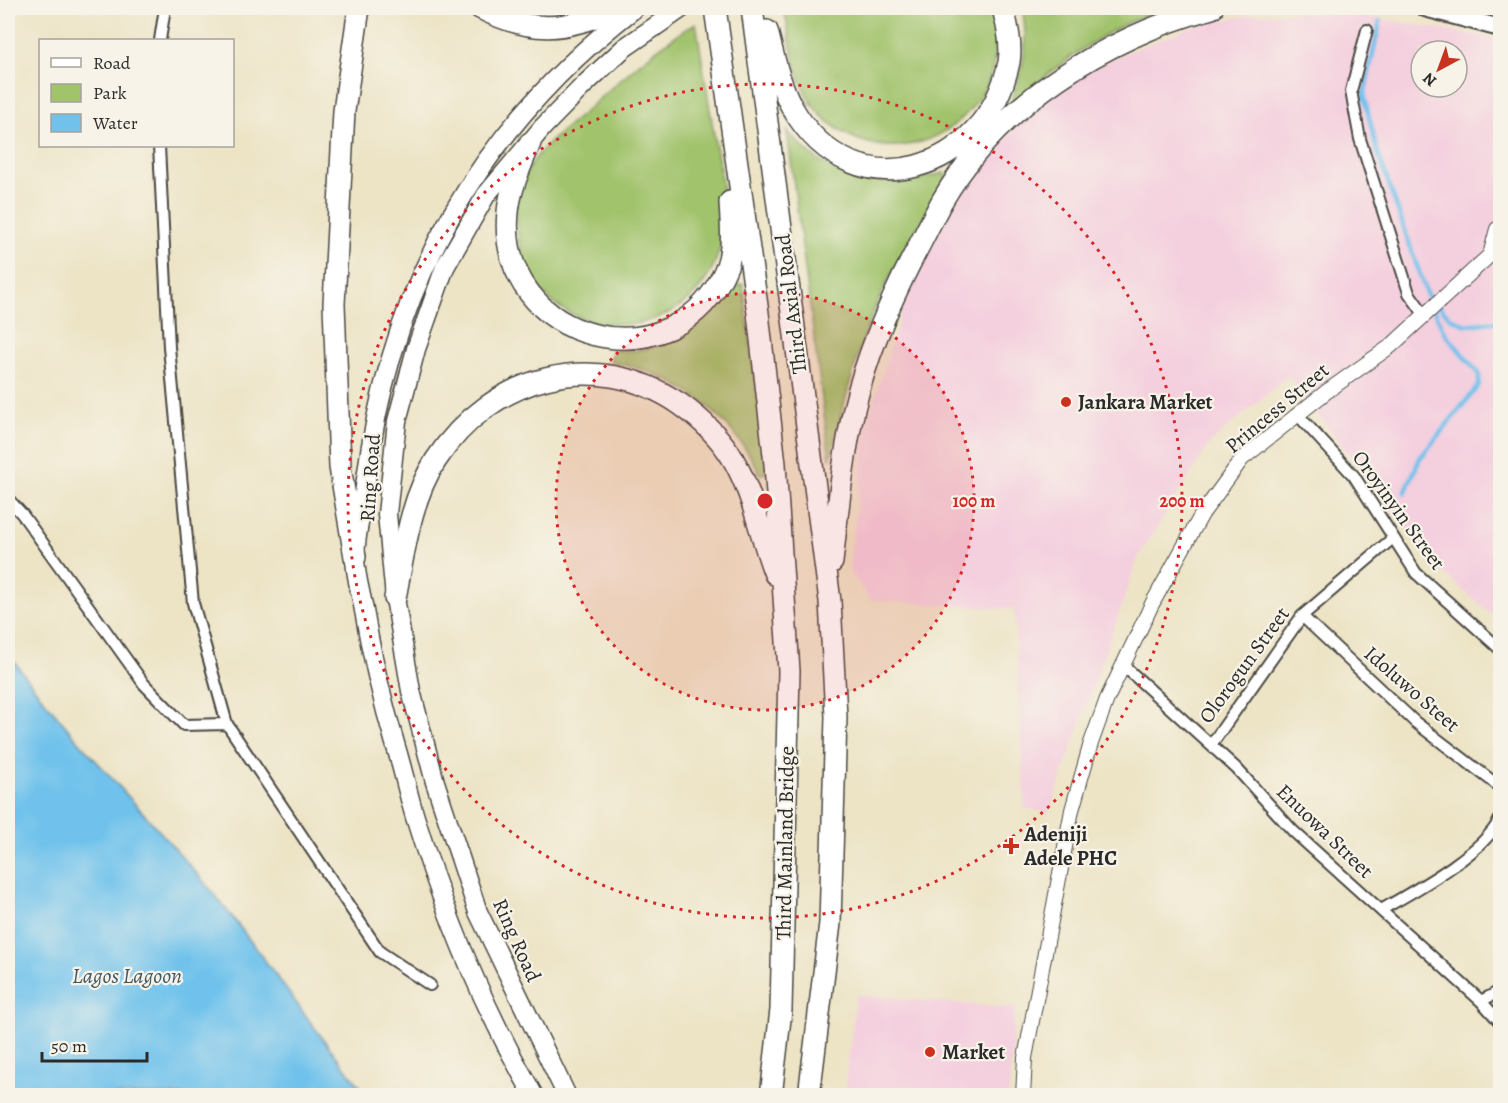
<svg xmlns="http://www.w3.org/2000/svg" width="1508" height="1103" font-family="Alegreya,serif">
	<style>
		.built { fill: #f4cfde; fill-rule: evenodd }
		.green { fill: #a1c36c; stroke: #66774c; stroke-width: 1.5 }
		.water { fill: #70c2ec; stroke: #4e768c; stroke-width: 1.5 }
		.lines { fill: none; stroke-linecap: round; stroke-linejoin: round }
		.stream { stroke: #70c2ec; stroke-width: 4.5 }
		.minor-casing { stroke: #484742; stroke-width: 14 }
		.tertiary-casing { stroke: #484742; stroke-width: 16 }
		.secondary-casing { stroke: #484742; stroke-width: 20 }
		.primary-casing { stroke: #484742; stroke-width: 21 }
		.motorway-casing { stroke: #484742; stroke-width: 24 }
		.minor { stroke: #fff; stroke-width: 10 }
		.tertiary { stroke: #fff; stroke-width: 14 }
		.secondary { stroke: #fff; stroke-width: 16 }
		.primary { stroke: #fff; stroke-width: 18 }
		.motorway { stroke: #fff; stroke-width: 21 }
		.ring { fill: none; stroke: #d62828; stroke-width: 3; stroke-dasharray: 3 6 }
		.poi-dot { fill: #c8321e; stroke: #f7f3e8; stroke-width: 2 }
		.labels { text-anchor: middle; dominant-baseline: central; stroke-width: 4.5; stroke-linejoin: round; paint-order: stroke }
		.street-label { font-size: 21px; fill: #2b2b2b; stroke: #f7f3e8 }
		.poi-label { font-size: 21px; font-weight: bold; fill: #2b2b2b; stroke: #f7f3e8; text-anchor: start }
		.water-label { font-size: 22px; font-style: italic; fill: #405865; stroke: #f7f3e8 }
		.centre { fill: #d62828; stroke: #f7f3e8; stroke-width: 3 }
		.ring-label { font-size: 18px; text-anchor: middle; font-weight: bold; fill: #d62828; stroke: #f7f3e8; stroke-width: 4.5; stroke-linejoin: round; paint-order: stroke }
	</style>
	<rect width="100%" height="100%" fill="#f7f3e8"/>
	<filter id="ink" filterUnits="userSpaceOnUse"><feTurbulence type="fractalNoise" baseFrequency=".0167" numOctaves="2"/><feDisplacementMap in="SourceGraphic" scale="12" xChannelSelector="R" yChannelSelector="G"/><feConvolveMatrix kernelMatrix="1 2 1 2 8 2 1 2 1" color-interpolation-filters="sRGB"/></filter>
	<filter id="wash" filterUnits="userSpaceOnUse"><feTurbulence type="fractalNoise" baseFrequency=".008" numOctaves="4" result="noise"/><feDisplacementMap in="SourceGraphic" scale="24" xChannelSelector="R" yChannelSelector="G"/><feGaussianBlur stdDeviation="1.35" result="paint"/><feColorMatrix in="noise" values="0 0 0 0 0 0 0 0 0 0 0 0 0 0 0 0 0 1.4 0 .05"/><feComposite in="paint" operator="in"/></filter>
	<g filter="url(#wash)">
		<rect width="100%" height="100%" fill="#ede4c6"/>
		<path class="built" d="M 1333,11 L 1500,39 L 1500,621 L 1437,568 L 1288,376 L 1210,443 L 1138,558 L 1049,813 L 1025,808 L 1014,609 L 870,600 L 849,570 L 866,428 L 904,304 L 946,214 L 989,157 L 1024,119 L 1069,82 L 1109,60 L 1193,26 L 1250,15 ZM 1421,51 L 1457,51 L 1457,87 L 1421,87 Z
			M 856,995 L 1015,1008 L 1009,1095 L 844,1095 Z"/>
		<path class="green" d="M 784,8 L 989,8 C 1022,91 930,176 850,136 C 835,128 821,118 812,104 C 793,75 791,41 784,8 Z
			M 1022,8 L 1164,8 C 1104,28 1056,66 1009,107 C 1022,73 1030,44 1022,8 Z
			M 696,23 C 702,60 708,97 714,135 C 720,172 731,214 719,251 C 687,358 526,345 518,233 C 517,224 515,214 516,206 C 518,193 525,174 532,163 C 544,145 564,130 580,116 C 617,83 653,48 696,23 Z
			M 787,131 C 796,140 805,150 814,157 C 852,185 901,185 944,173 L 947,180 C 921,223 892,266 873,313 C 854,360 843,410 830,459 Z
			M 743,284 L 767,473 L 760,474 C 730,414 677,373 611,362 L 612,350 C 664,355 704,327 732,286 Z"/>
		<path class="water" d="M 8,653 C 71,741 150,815 218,899 C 269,963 315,1032 367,1095 L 8,1095 Z"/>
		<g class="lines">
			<path class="stream" d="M 1380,21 L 1364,95 L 1376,147 L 1427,295 L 1451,318 L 1466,325 L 1500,321
				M 1405,493 L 1420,458 L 1479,385 L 1479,374 L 1445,333 L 1434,310"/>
		</g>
	</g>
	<g filter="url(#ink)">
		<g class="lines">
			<defs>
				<path id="minor" d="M 1367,30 L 1351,91 L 1360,139 L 1409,293 L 1424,314
					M 160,40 L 165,8
					M 159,146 L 169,347 L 193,603 L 227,724 L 380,952 L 430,985
					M 1297,414 L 1354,476 L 1416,573 L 1500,649
					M 8,499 L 22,514 L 144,684 L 184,725 L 227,724
					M 1302,616 L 1415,722 L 1500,787
					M 1124,666 L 1237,769 L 1293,831 L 1481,1001 L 1500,1022
					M 1211,745 L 1302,616 L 1393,538
					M 1381,910 C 1414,891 1484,853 1500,819
					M 1481,1001 L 1500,991"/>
				<path id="tertiary" d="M 1490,255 L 1497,229
					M 1023,1096 L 1025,1058 L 1072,810 L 1091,743 L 1107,699 L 1152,604 L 1202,514 L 1242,459 L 1326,392 L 1391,346 L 1490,255 L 1500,249"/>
				<path id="secondary" d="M 1425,8 L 1500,28
					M 1494,8 L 1500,9"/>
				<path id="primary" d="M 534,1096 C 484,1009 444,912 415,817 C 408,794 403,770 396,747 C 382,700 371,653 363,605 C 360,590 355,573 355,557 C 356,531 363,504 366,479 C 391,283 479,129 635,8
					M 567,1096 L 478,912 L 435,782 L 411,691 L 395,598 L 387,514 L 397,421 L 416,349 L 445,267 L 486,195 L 543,127 L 584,85 L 624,48 L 682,8"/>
				<path id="motorway" d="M 480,8 C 532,34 564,32 618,8
					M 715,8 L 758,313 L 775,464 L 789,671 L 781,1010 L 771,1096
					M 752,8 L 830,601 L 836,717 L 830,923 L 809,1096
					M 767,31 C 774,58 779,84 793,109 C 855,215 987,171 1009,62 C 1012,44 1007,25 1003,8
					M 530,143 C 521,165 510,189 508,212 C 495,344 677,389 727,266 C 734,247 731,222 730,202
					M 355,557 L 340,467 L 334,304 L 344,111 L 359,8
					M 832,562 C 838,509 843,456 855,405 C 867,354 889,304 913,257 C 923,239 932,219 942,201 C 1000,102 1105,38 1212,8
					M 395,598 C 404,553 410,499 436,460 C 491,376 595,346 680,404 C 701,419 720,437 733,459 C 754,495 760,536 775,574"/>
			</defs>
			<use href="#minor" class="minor-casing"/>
			<use href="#tertiary" class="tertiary-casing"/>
			<use href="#secondary" class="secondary-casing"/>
			<use href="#primary" class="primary-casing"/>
			<use href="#motorway" class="motorway-casing"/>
			<use href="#minor" class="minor"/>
			<use href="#tertiary" class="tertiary"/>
			<use href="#secondary" class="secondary"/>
			<use href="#primary" class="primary"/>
			<use href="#motorway" class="motorway"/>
		</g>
	</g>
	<circle cx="765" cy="501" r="209" fill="#d62828" fill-opacity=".12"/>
	<g class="ring">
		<circle cx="765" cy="501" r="209"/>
		<circle cx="765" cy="501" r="417"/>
	</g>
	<g class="poi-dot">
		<circle cx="1066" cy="402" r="6"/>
		<path d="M1008 837h6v6h6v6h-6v6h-6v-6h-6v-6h6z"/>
		<circle cx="930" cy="1052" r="6"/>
	</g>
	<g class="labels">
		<g class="street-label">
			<text transform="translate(791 304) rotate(-97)">Third Axial Road</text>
			<text transform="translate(1277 408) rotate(-40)">Princess Street</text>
			<text transform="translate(370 478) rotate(-86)">Ring Road</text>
			<text transform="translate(1399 510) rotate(54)">Oroyinyin Street</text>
			<text transform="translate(1244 665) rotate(-54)">Olorogun Street</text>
			<text transform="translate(1412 689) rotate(41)">Idoluwo Steet</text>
			<text transform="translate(1325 831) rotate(44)">Enuowa Street</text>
			<text transform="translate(785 843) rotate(-89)">Third Mainland Bridge</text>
			<text transform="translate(517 940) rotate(66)">Ring Road</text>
		</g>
		<g class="poi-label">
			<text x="1078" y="402">Jankara Market</text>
			<text x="1024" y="834">Adeniji<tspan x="1024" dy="24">Adele PHC</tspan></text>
			<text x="942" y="1052">Market</text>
		</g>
		<g class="water-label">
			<text x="127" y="976">Lagos Lagoon</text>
		</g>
	</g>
	<circle cx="765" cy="501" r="9" class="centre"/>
	<g class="ring-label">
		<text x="974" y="507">100 m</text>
		<text x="1182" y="507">200 m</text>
	</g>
	<rect width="1508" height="1103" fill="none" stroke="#f7f3e8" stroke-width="30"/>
	<rect x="39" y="39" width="195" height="108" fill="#f7f3e8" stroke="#a5a39c" stroke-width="1.5"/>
	<rect x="51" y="58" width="30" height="9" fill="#ffffff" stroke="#a5a39c" stroke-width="1.5"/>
	<text x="93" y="69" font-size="18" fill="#2b2b2b">Road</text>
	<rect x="51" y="84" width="30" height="18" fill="#a1c36c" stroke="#a5a39c" stroke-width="1.5"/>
	<text x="93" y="99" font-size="18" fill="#2b2b2b">Park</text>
	<rect x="51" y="114" width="30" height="18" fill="#70c2ec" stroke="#a5a39c" stroke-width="1.5"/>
	<text x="93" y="129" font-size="18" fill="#2b2b2b">Water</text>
	<g transform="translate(1439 69) rotate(221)"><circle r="28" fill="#f7f3e8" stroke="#a5a39c" stroke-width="1.5"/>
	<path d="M0-4.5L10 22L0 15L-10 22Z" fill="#c8321e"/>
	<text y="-9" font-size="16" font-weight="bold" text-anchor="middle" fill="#2b2b2b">N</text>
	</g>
	<path d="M42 1052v9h105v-9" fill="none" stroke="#2b2b2b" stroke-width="3"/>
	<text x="51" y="1052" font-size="18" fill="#2b2b2b" stroke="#f7f3e8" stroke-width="4.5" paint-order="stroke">50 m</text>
</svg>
